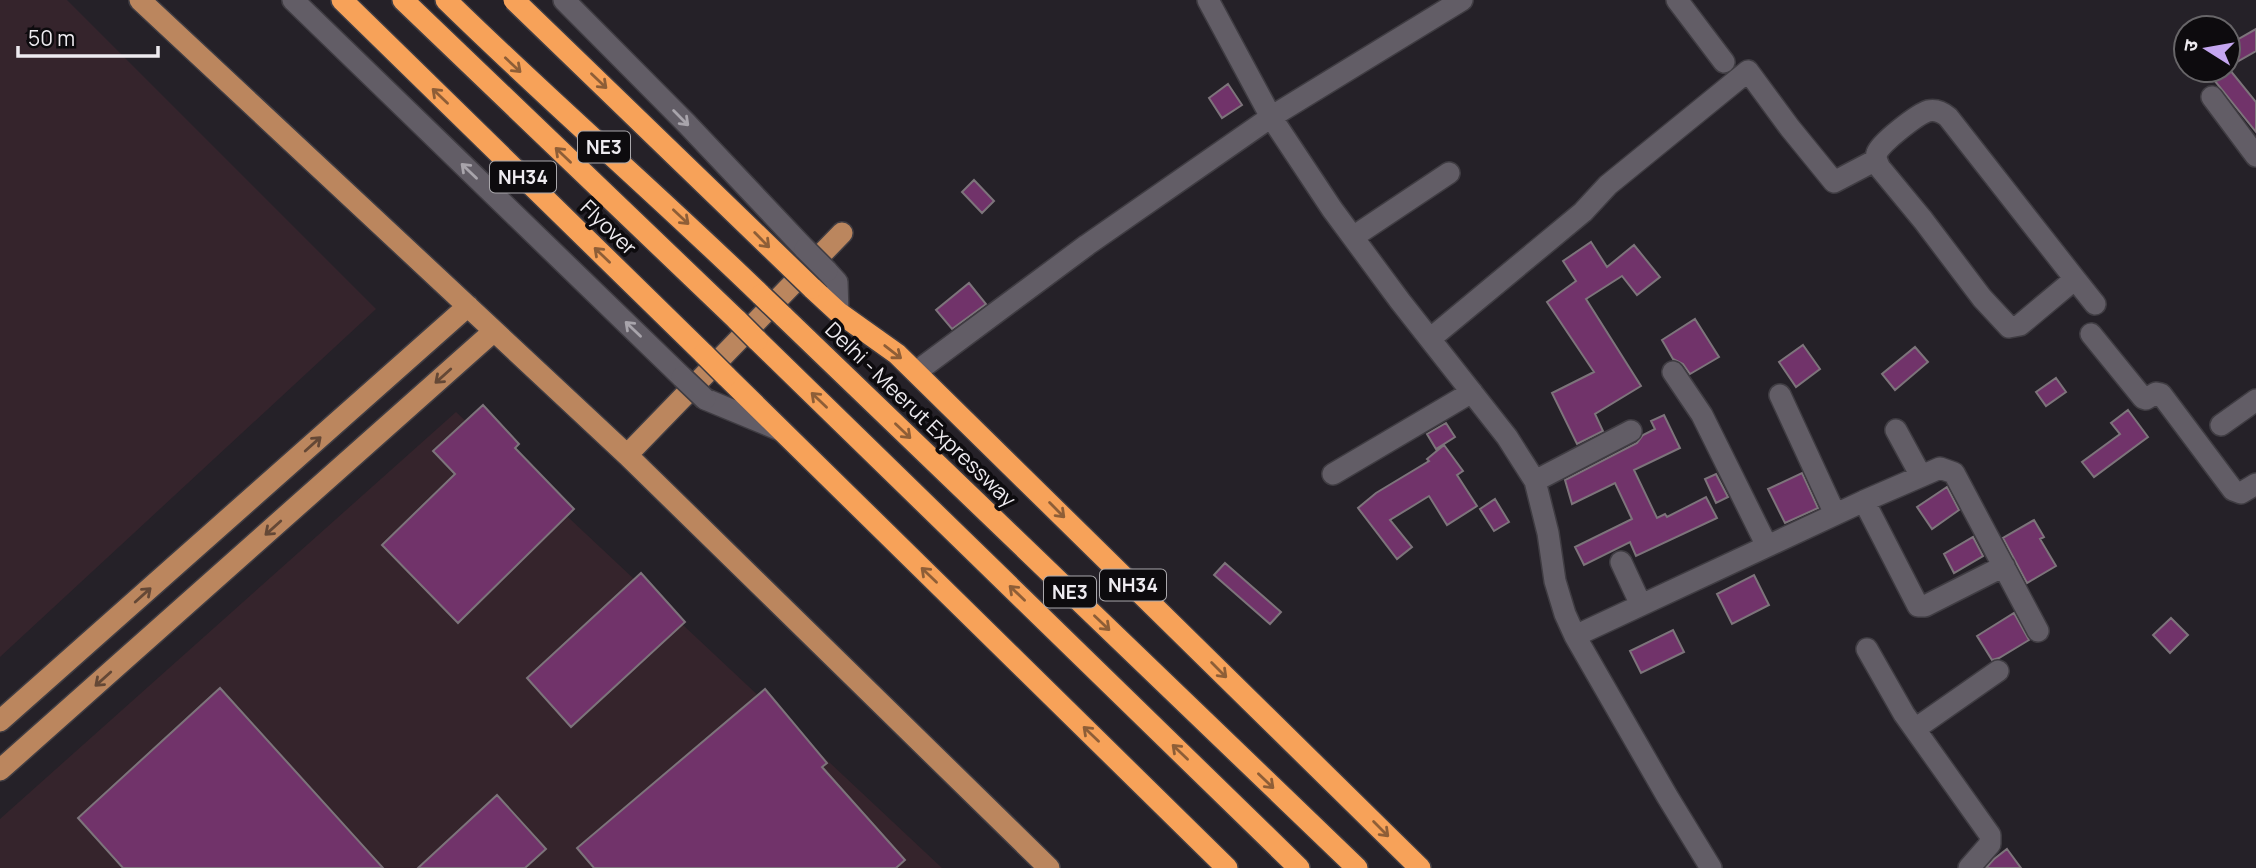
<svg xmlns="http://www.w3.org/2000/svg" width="2256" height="868" font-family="Manrope,'Noto Sans Devanagari',sans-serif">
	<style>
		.industrial { fill: #35242c }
		.building { fill: #71336a; stroke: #7d747b; stroke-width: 2 }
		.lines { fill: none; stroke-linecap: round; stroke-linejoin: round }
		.minor-casing { stroke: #3f3c42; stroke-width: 24 }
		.major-casing { stroke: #3f3c42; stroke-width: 24 }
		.highway-casing { stroke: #3f3c42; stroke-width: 24 }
		.minor { stroke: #625d66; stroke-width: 21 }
		.major { stroke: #bb865e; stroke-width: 21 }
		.highway { stroke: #f7a259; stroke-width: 21 }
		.minor-bridge-casing { stroke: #3f3c42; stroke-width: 24; stroke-linecap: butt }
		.highway-bridge-casing { stroke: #3f3c42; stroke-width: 24; stroke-linecap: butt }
		.minor-bridge { stroke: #625d66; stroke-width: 21 }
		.highway-bridge { stroke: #f7a259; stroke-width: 21 }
		.oneway { stroke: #8e5e37 }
		.oneway2 { stroke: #a8a4ab }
		.oneway3 { stroke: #644836 }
		.labels { text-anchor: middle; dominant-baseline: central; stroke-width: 7; stroke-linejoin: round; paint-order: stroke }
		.shield { fill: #0d0b0e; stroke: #aaa8ac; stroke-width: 2 }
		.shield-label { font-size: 19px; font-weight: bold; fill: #eeebf0 }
		.street-label { font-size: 21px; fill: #eeebf0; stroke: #0d0b0e }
	</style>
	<rect width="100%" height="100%" fill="#252128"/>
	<path class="industrial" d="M 0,0 L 67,0 L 376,309 L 0,657 Z
		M 456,412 L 942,868 L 0,868 L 0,819 Z"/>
	<path class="building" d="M 2256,29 L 2256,51 L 2228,67 L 2228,45 Z
		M 2206,70 L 2230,70 L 2256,102 L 2256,132 Z
		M 1228,84 L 1242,105 L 1222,118 L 1209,98 Z
		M 974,180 L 994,201 L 982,213 L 962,192 Z
		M 1591,242 L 1607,267 L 1634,245 L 1660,277 L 1637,295 L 1622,276 L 1586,299 L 1641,386 L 1595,414 L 1603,431 L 1577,444 L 1552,393 L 1594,372 L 1547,302 L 1576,281 L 1563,261 Z
		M 969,283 L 986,304 L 952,329 L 936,310 Z
		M 1695,319 L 1719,357 L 1690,374 L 1683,364 L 1673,359 L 1662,340 Z
		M 1803,345 L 1820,369 L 1796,387 L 1779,362 Z
		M 1915,347 L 1928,362 L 1895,390 L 1882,374 Z
		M 2056,378 L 2066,392 L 2046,406 L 2036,392 Z
		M 483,405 L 519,444 L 515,448 L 574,509 L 458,623 L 382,545 L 455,474 L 433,451 Z
		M 2128,410 L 2148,437 L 2094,477 L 2082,462 L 2120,434 L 2111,423 Z
		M 1664,415 L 1680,448 L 1634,470 L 1657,518 L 1665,514 L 1667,517 L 1706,497 L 1717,518 L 1636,556 L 1630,542 L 1584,565 L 1575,547 L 1632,519 L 1615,483 L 1572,504 L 1565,480 L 1637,443 L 1643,435 L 1655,429 L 1651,421 Z
		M 1446,423 L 1455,437 L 1436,449 L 1427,434 Z
		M 1444,445 L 1463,471 L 1457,475 L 1477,506 L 1447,525 L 1429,496 L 1390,520 L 1412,547 L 1397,559 L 1358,508 L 1376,493 L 1429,461 L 1427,459 Z
		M 1802,473 L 1818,508 L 1785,523 L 1768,489 Z
		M 1716,474 L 1728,497 L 1716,503 L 1705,479 Z
		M 1947,487 L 1959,510 L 1932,529 L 1917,507 Z
		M 1495,499 L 1509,522 L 1494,531 L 1480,509 Z
		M 2034,520 L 2044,537 L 2040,539 L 2056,566 L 2027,583 L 2003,538 Z
		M 1973,537 L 1983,556 L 1954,573 L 1944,554 Z
		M 1225,563 L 1281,612 L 1270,624 L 1214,575 Z
		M 641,573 L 685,622 L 571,727 L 527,678 Z
		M 1754,575 L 1769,605 L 1732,624 L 1717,594 Z
		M 2014,613 L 2029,640 L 1999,658 L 1992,660 L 1977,636 Z
		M 2171,618 L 2188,635 L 2170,653 L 2153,635 Z
		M 1673,630 L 1684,652 L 1641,673 L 1630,651 Z
		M 220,688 L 383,868 L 123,868 L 78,818 Z
		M 765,689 L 827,763 L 822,767 L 905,860 L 896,868 L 594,868 L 577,848 Z
		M 497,795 L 546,849 L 525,868 L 418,868 Z
		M 2007,849 L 2021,868 L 1986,868 L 1994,859 Z"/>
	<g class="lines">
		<defs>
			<path id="minor" d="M 293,0 L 682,377
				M 564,0 L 687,124 L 805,249
				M 1208,0 L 1271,117 L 1332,209 L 1400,301 L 1507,437 L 1535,481 L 1548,533 L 1555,581 L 1565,614 L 1575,636 L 1667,796 L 1711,868
				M 1677,0 L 1724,62
				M 2212,97 L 2256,156
				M 1353,237 L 1449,173
				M 827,271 L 837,282 L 838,312
				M 2075,279 L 2020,325 L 2009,327 L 1982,298 L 1923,220 L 1880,168 C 1878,164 1875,158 1877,153 C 1880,143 1918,114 1928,111 C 1936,109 1942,112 1948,117 L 2075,279 L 2095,304
				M 2091,334 L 2143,398 L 2146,399 L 2156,393 L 2161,394 L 2233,490 L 2241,493 L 2256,484
				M 1430,339 L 1583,212 L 1608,185 L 1748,71 L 1790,128 L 1834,182 L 1876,160
				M 916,372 L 1087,245 L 1271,117 L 1462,0
				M 1673,372 L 1702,415 L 1767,546
				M 1780,395 L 1835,514
				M 705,399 L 780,430
				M 2221,425 L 2256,400
				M 1896,430 L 1921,476
				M 1333,474 L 1472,392
				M 1535,481 L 1631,431
				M 1864,501 L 1940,468 L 1954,473 L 2038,631
				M 1621,562 L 1641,605
				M 1575,636 L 1864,501 L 1918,606 L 1925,606 L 2004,566
				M 1867,649 L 1904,714 L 1990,835 L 1990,844 L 1969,868
				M 1915,729 L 1998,671"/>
			<path id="major" d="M 140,0 L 627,455 L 1049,868
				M 627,455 L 842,233
				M 0,721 L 468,306
				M 0,770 L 494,331"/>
			<path id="highway" d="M 342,0 L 704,354
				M 403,0 L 737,320
				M 446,0 C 549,101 658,195 761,295
				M 812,288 L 838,312 L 897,354 L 1420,868
				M 783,316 L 1357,868
				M 757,340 L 1299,868
				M 726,376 L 1227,868"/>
		</defs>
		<use href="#minor" class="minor-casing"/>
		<use href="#major" class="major-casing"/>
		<use href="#highway" class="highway-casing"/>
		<use href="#minor" class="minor"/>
		<use href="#major" class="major"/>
		<use href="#highway" class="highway"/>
		<defs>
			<path id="minor-bridge" d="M 805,249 L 827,271
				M 682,377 L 705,399"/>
			<path id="highway-bridge" d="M 514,0 L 812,288
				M 761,295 L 783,316
				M 737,320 L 757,340
				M 704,354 L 726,376"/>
		</defs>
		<use href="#minor-bridge" class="minor-bridge-casing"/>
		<use href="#highway-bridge" class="highway-bridge-casing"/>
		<use href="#minor-bridge" class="minor-bridge"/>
		<use href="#highway-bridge" class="highway-bridge"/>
	</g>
	<defs><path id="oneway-shaft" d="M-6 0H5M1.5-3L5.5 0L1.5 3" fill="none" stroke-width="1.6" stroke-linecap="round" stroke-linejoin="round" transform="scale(1.75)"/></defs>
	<g class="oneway">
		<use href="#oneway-shaft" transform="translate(513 65) rotate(43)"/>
		<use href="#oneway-shaft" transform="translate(599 81) rotate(44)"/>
		<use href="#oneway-shaft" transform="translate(440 96) rotate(-136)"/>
		<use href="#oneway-shaft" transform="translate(563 155) rotate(-136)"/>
		<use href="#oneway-shaft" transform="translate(681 217) rotate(43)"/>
		<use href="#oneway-shaft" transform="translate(762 240) rotate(46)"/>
		<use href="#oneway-shaft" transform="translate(602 255) rotate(-136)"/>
		<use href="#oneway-shaft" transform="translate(893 352) rotate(38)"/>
		<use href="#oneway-shaft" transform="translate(819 400) rotate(-136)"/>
		<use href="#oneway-shaft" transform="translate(903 431) rotate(44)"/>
		<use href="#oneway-shaft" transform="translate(1057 510) rotate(45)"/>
		<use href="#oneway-shaft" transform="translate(929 575) rotate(-136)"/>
		<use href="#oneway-shaft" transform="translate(1017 593) rotate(-136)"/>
		<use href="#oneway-shaft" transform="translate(1102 623) rotate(44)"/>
		<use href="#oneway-shaft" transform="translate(1219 670) rotate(45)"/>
		<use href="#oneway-shaft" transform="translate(1091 734) rotate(-136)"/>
		<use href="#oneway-shaft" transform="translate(1180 752) rotate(-136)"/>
		<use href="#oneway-shaft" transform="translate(1266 781) rotate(44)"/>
		<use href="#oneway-shaft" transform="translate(1381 829) rotate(45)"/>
	</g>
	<g class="oneway2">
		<use href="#oneway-shaft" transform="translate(681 118) rotate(45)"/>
		<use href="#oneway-shaft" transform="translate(469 171) rotate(-136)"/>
		<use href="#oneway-shaft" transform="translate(633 329) rotate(-136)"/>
	</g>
	<g class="oneway3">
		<use href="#oneway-shaft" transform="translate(443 376) rotate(138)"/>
		<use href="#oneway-shaft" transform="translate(313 444) rotate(-42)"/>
		<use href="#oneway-shaft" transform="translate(273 528) rotate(138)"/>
		<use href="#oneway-shaft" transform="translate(143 595) rotate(-42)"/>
		<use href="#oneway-shaft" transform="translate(103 679) rotate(138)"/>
	</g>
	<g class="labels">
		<g class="shield">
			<rect x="578" y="131.5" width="52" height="31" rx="5"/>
			<rect x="490" y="161.5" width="66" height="31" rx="5"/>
			<rect x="1100" y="569.5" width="66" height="31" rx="5"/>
			<rect x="1044" y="576.5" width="52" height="31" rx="5"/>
		</g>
		<g class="shield-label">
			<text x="604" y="147">NE3</text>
			<text x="523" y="177">NH34</text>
			<text x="1133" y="585">NH34</text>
			<text x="1070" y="592">NE3</text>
		</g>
		<g class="street-label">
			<text transform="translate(609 227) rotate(44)">Flyover</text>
			<text transform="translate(921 414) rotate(44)">Delhi - Meerut Expressway</text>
		</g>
	</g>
	<g transform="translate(2207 49) rotate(281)"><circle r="33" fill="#0d0b0e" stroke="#676568" stroke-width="2"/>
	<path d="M0-5L12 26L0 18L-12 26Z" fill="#c5a7f1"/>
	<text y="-10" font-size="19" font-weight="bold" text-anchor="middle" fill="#eeebf0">उ</text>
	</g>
	<path d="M18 46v10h140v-10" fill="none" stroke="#eeebf0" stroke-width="3.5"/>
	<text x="28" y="46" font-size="21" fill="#eeebf0" stroke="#0d0b0e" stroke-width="5" paint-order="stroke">50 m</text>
</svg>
